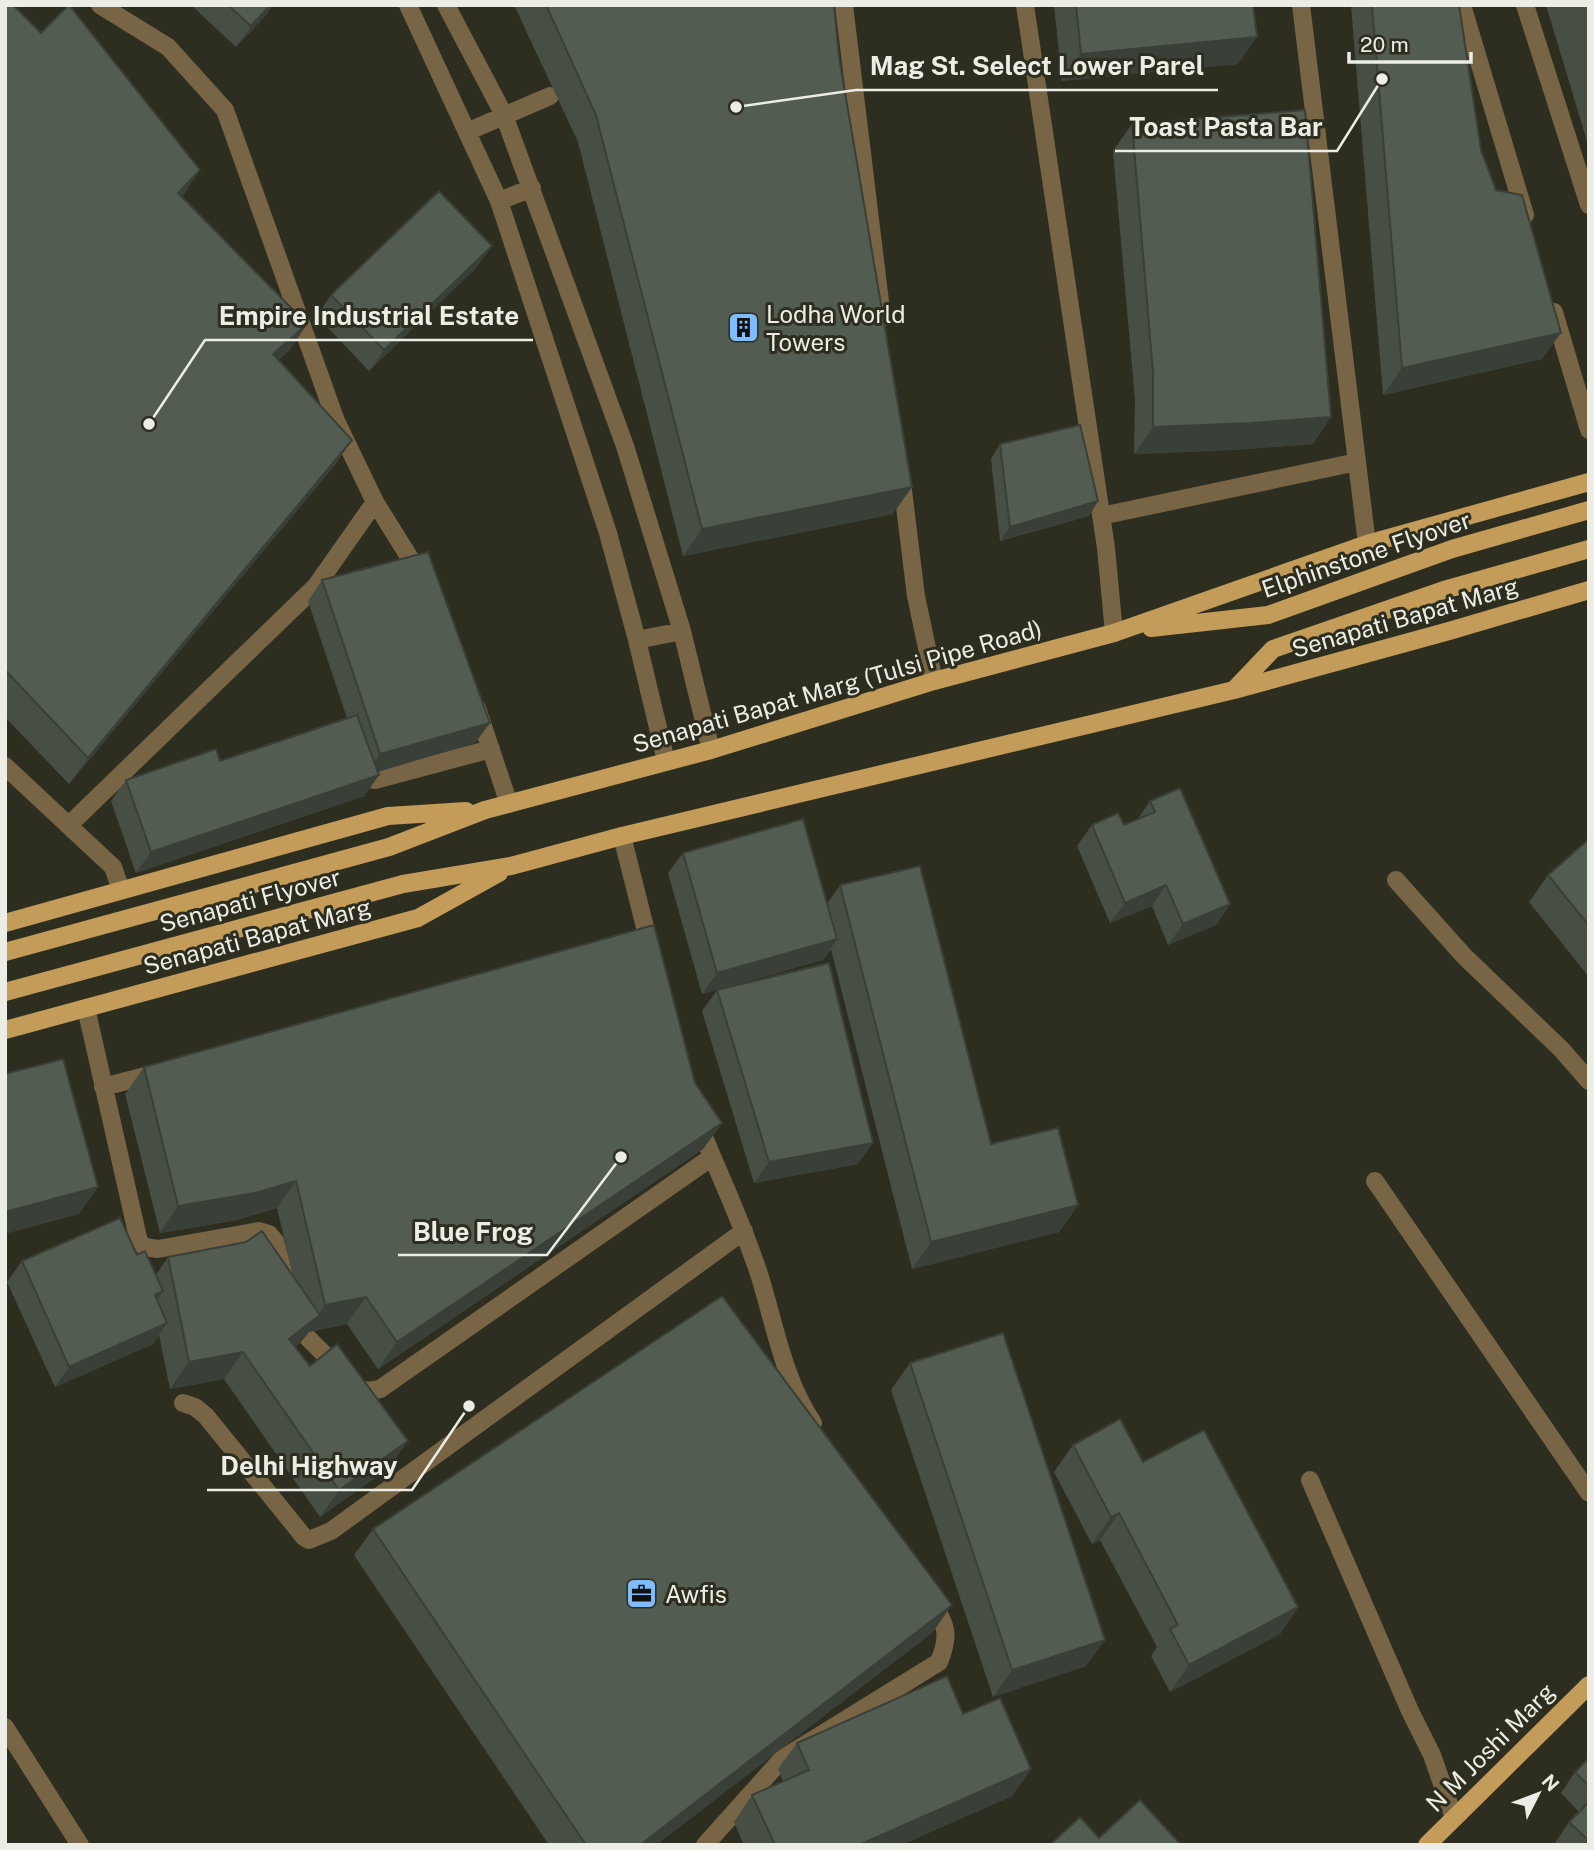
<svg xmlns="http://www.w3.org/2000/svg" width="1594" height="1850" font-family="'Public Sans',sans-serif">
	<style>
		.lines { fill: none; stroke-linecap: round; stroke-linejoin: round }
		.minor { stroke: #786546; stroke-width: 18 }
		.major { stroke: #c29c58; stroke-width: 18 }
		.wall { fill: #474f45 }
		.shaded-wall { fill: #3a4038 }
		.building { fill: #535c50; stroke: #3a4038; stroke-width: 2 }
		.labels { text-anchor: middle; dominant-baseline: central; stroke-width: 6; stroke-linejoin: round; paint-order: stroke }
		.poi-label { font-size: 24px; fill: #ecede4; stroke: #2e2e20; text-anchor: start }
		.street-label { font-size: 24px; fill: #ecede4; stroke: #2e2e20 }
		.leader { fill: none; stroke: #ecede4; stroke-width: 2.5 }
		.callout-dot { fill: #ecede4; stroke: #2e2e20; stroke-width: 2.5 }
		.callout-label { font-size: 26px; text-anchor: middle; font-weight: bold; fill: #ecede4; stroke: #2e2e20; stroke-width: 6; stroke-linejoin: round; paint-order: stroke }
	</style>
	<rect width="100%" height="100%" fill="#2e2e20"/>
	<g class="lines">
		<path class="minor" d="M 408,5 L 499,201 L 608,533 L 637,640 L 666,761
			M 446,5 L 504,115 L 625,446 L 682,631 L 711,750
			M 844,5 L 882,318
			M 1025,5 L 1106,548 L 1114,633
			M 1301,5 L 1367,544
			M 1462,5 L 1525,215
			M 1525,5 L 1589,205
			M 469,131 L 550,96
			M 499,201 L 532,188
			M 1554,312 L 1589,430
			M 901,474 L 916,596 L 934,681
			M 375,502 L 421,576
			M 1101,516 L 1357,462
			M 637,640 L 682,631
			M 477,708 L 509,804
			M 5,766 L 113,867 L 121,890
			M 375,780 L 491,749
			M 69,825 L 316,586 L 375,502 L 336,421 L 225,110 L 168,47 L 100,5
			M 622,836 L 651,951
			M 1396,880 L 1464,956 L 1561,1049 L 1589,1081
			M 86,1008 L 139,1242 L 145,1247 L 158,1249 L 259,1231 L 269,1234 L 275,1241 L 285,1279
			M 103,1087 L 157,1073
			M 698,1123 C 719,1174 743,1224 760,1277 C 775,1326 784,1380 813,1423
			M 1375,1181 L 1589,1493
			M 296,1316 L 302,1332 L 359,1389 L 368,1391 L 380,1389 L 712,1157
			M 183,1403 L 195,1407 L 206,1416 L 304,1537 L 309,1540 L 331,1531 L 744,1231
			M 1310,1480 L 1410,1711 L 1432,1755 L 1454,1818
			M 5,1727 L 80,1845
			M 705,1845 L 782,1759 L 939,1662 C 950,1635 947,1625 931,1601"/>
		<path class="major" d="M 1151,628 L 1268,615 L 1452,549 L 1589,510
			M 1234,690 L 1273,649 L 1444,590 L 1589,549
			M 5,923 L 388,816 L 466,811
			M 5,952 L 389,847 L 485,810 L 711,750 L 934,681 L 1114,633 L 1367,544 L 1589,482
			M 5,992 L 403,884 L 511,866 L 622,836 L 1234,690 L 1449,631 L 1589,590
			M 5,1030 L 418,918 L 499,873
			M 1427,1845 L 1589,1685"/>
	</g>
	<path class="wall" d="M 5,5 L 182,196 L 307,324 L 289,351 L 278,360 L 352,440 L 334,466 L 69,784 L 5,717 Z
		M 191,5 L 273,5 L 266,15 L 236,47 Z
		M 514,5 L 834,5 L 839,57 L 893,514 L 683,556 L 578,142 Z
		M 1054,5 L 1253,5 L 1238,64 L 1062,81 Z
		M 1351,5 L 1459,5 L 1481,150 L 1542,359 L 1383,395 Z
		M 1546,5 L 1589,5 L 1589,148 Z
		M 1132,124 L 1313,444 L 1232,450 L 1134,454 L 1135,400 L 1113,151 Z
		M 477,267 L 369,371 L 317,316 L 331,295 Z
		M 1000,444 L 1089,516 L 1000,541 L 991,459 Z
		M 322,580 L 490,723 L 475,743 L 378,772 L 379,775 L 364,796 L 136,873 L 111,801 L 126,780 L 220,761 L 347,718 L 308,601 Z
		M 1150,801 L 1230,904 L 1216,925 L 1168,945 L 1152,906 L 1110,923 L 1077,846 L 1092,825 L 1124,825 L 1137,820 Z
		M 1589,839 L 1589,977 L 1529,902 L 1548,875 Z
		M 683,853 L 827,904 L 840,885 L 991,1144 L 1078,1205 L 1059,1232 L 912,1269 L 831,949 L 823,960 L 702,994 L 668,873 Z
		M 717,990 L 858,1164 L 754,1183 L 702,1011 Z
		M 144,1067 L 695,1083 L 722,1123 L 703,1149 L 378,1369 L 347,1324 L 309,1332 L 301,1342 L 295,1347 L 389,1468 L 320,1517 L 224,1379 L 170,1389 L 159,1335 L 153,1344 L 55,1387 L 7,1282 L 22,1261 L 137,1255 L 156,1275 L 168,1257 L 293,1276 L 277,1208 L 237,1220 L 160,1233 L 125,1094 Z
		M 910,1363 L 1086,1666 L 993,1697 L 891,1390 Z
		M 1073,1445 L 1143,1462 L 1298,1607 L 1280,1634 L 1170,1692 L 1151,1656 L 1157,1647 L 1100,1540 L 1092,1544 L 1054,1472 Z
		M 373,1529 L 933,1632 L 656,1845 L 549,1845 L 354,1555 Z
		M 963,1714 L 1031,1769 L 1012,1796 L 901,1845 L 744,1845 L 734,1822 L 752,1795 L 783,1781 L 778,1769 L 797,1743 Z
		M 1589,1758 L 1589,1845 L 1557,1845 L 1555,1843 L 1569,1822 L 1579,1812 L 1561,1793 L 1575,1772 Z"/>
	<path class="shaded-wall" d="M 270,5 L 273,5 L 266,15 L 236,47 L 251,26 Z
		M 1257,37 L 1238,64 L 1062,81 L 1081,54 Z
		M 200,170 L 182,197 L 178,193 Z
		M 492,246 L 477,267 L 369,371 L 384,350 Z
		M 307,324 L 289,351 L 254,381 L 273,354 Z
		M 1561,333 L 1542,359 L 1383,395 L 1402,368 Z
		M 1331,417 L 1313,444 L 1232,450 L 1134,454 L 1153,427 Z
		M 352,440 L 334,466 L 69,784 L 88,758 Z
		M 912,487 L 893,514 L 683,556 L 702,529 Z
		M 1098,501 L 1089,516 L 1000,541 L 1010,527 Z
		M 490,723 L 475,743 L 366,775 L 380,754 Z
		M 379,775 L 364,796 L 136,873 L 151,852 Z
		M 1166,885 L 1152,906 L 1110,923 L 1125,903 Z
		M 1230,904 L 1216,925 L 1168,945 L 1183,924 Z
		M 837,939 L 823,960 L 702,994 L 717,973 Z
		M 722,1123 L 703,1149 L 378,1369 L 397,1342 Z
		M 873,1143 L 858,1164 L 754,1183 L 769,1162 Z
		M 296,1181 L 277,1208 L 237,1220 L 160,1233 L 178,1206 Z
		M 98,1187 L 79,1214 L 5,1234 L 5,1212 Z
		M 1078,1205 L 1059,1232 L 912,1269 L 931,1242 Z
		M 163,1291 L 149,1312 L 155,1295 Z
		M 366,1297 L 347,1324 L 309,1332 L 301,1342 L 270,1366 L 289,1339 L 316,1318 L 325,1305 Z
		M 167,1323 L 153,1344 L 55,1387 L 69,1367 Z
		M 243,1352 L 224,1379 L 170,1389 L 189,1362 Z
		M 408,1441 L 389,1468 L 320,1517 L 339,1490 Z
		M 1119,1513 L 1100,1540 L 1092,1544 L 1111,1517 Z
		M 952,1605 L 933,1632 L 656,1845 L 640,1845 Z
		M 1298,1607 L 1280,1634 L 1170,1692 L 1189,1665 Z
		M 1105,1640 L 1086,1666 L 993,1697 L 1012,1670 Z
		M 1031,1769 L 1012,1796 L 901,1845 L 859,1845 Z"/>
	<path class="building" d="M 5,5 L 13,5 L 41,33 L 69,5 L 200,170 L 178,193 L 307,324 L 273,354 L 352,440 L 88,758 L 5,670 Z
		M 228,5 L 270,5 L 251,26 Z
		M 546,5 L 834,5 L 839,57 L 912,487 L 702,529 L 596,115 Z
		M 1076,5 L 1253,5 L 1257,37 L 1081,54 Z
		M 1372,5 L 1459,5 L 1481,150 L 1496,190 L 1522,195 L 1561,333 L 1402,368 Z
		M 1305,110 L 1331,417 L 1251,423 L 1153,427 L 1153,373 L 1132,124 Z
		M 439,191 L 492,246 L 384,350 L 331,295 Z
		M 1080,425 L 1098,501 L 1010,527 L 1000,444 Z
		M 428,552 L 490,723 L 380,754 L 322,580 Z
		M 357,715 L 379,775 L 151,852 L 126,780 L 216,749 L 220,761 Z
		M 1180,788 L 1230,904 L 1183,924 L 1166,885 L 1125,903 L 1092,825 L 1118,813 L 1124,825 L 1155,812 L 1150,801 Z
		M 803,819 L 837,939 L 717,973 L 683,853 Z
		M 1589,839 L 1589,926 L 1548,875 Z
		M 920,866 L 991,1144 L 1058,1128 L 1078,1205 L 931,1242 L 840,885 Z
		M 654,925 L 695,1083 L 722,1123 L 397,1342 L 366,1297 L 325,1305 L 296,1181 L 255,1193 L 178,1206 L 144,1067 Z
		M 829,963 L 873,1143 L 769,1162 L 717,990 Z
		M 63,1059 L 98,1187 L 5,1212 L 5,1074 Z
		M 120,1218 L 137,1255 L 145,1251 L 163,1291 L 155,1295 L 167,1323 L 69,1367 L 22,1261 Z
		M 262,1231 L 320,1315 L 289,1339 L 310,1366 L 337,1344 L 408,1441 L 339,1490 L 243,1352 L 189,1362 L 168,1257 L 246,1242 Z
		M 722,1296 L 952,1605 L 640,1845 L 586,1845 L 373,1529 Z
		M 1003,1333 L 1105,1640 L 1012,1670 L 910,1363 Z
		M 1120,1419 L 1143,1462 L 1204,1430 L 1298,1607 L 1189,1665 L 1170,1629 L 1178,1625 L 1119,1513 L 1111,1517 L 1073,1445 Z
		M 947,1676 L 963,1714 L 1000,1698 L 1031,1769 L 859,1845 L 775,1845 L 752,1795 L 809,1770 L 797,1743 Z
		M 1589,1758 L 1589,1786 L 1575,1772 Z
		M 1140,1800 L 1181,1845 L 1050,1845 L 1080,1817 L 1099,1838 Z
		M 1589,1802 L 1589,1841 L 1569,1822 Z"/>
	<defs>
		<symbol id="building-square" viewBox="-11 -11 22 22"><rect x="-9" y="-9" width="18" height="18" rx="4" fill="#81bcfa" stroke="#2e2e20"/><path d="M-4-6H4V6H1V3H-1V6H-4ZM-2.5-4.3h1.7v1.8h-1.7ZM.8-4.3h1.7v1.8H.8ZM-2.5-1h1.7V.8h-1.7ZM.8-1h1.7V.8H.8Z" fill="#111"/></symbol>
		<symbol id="office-square" viewBox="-11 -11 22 22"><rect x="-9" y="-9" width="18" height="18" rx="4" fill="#81bcfa" stroke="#2e2e20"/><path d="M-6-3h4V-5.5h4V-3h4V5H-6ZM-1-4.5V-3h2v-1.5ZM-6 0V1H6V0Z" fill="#111"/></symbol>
	</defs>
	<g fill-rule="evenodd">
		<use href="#building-square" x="726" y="310" width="35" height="35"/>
		<use href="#office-square" x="624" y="1576" width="35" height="35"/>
	</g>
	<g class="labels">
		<g class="poi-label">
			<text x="766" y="314">Lodha World<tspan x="766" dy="28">Towers</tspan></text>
			<text x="665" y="1594">Awfis</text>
		</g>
		<g class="street-label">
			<text transform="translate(1366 554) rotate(-19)">Elphinstone Flyover</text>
			<text transform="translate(1405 617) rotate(-16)">Senapati Bapat Marg</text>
			<text transform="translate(837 686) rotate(-16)">Senapati Bapat Marg (Tulsi Pipe Road)</text>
			<text transform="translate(250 900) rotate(-15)">Senapati Flyover</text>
			<text transform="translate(257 936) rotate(-15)">Senapati Bapat Marg</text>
			<text transform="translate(1490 1747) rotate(-45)">N M Joshi Marg</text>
		</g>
	</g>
	<path class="leader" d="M736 107L856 90H1218M1382 79L1337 151H1115M149 424L205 340H533M621 1157L547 1255H398M469 1406L412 1490H207"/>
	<g class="callout-dot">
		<circle cx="736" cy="107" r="7"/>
		<circle cx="1382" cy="79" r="7"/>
		<circle cx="149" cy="424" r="7"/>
		<circle cx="621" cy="1157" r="7"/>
		<circle cx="469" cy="1406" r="7"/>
	</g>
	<g class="callout-label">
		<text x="1037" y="75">Mag St. Select Lower Parel</text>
		<text x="1226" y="136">Toast Pasta Bar</text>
		<text x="369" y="325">Empire Industrial Estate</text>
		<text x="473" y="1241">Blue Frog</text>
		<text x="309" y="1475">Delhi Highway</text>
	</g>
	<rect width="1594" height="1850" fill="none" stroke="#ecede4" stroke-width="14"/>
	<g transform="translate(1538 1794) rotate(48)" stroke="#2e2e20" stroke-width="5" paint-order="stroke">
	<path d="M0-5L12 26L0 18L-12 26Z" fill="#ecede4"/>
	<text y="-10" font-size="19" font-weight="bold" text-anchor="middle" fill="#ecede4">N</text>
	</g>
	<path d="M1349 52v10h122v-10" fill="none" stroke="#ecede4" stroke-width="3.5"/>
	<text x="1360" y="52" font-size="21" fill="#ecede4" stroke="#2e2e20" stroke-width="5" paint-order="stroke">20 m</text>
</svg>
